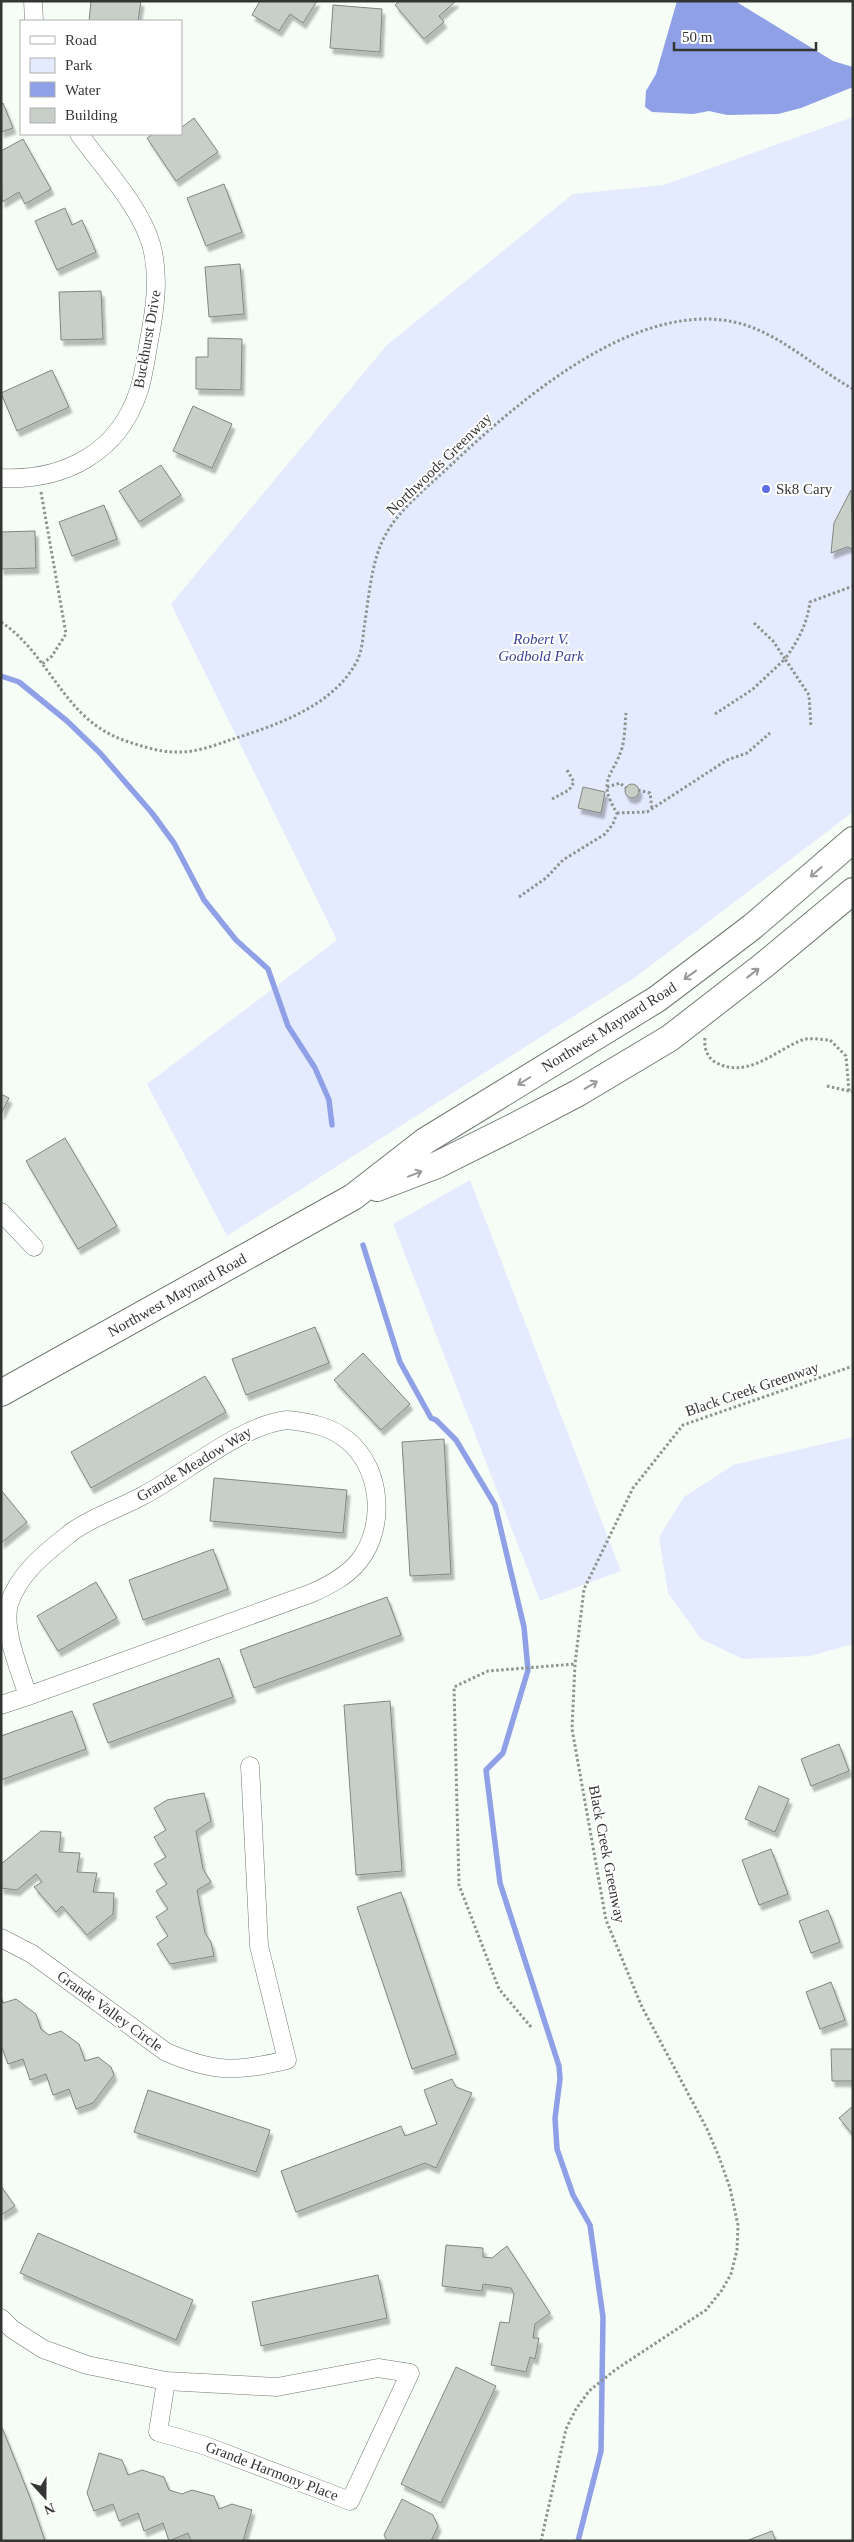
<svg xmlns="http://www.w3.org/2000/svg" width="854" height="2542" font-family="'Times New Roman',serif">
	<style>
		.green { fill: #e5ebff }
		.water { fill: #8fa0e6 }
		.lines { fill: none; stroke-linecap: round; stroke-linejoin: round }
		.stream { stroke: #8fa0e6; stroke-width: 5.5 }
		.building { fill: #c7cfc8; stroke: #808780; filter: url(#shadow) }
		.minor-casing { stroke: #727973; stroke-width: 19 }
		.primary-casing { stroke: #727973; stroke-width: 28 }
		.path { stroke: #8e948f; stroke-width: 3; stroke-dasharray: 2.5 2.5; stroke-linecap: butt }
		.minor { stroke: #fff; stroke-width: 18 }
		.primary { stroke: #fff; stroke-width: 26 }
		.oneway { stroke: #999a99 }
		.poi-dot { fill: #5c6de5; stroke: #fff; stroke-width: 2 }
		.labels { text-anchor: middle; dominant-baseline: central; stroke-width: 4; stroke-linejoin: round; paint-order: stroke }
		.street-label { font-size: 15px; fill: #333633; stroke: #fff }
		.poi-label { font-size: 15px; fill: #333633; stroke: #fff; text-anchor: start }
		.park-label { font-size: 15px; font-style: italic; fill: #394597; stroke: #fff }
	</style>
	<defs>
		<filter id="shadow"><feDropShadow dx="3" dy="5.5" stdDeviation="1" flood-color="#0004"/></filter>
	</defs>
	<rect width="100%" height="100%" fill="#f5fdf6"/>
	<path class="green" d="M 853,117 L 853,812 L 637,976 L 227,1236 L 147,1084 L 337,940 L 171,604 L 387,345 L 573,194 L 664,185 Z
		M 470,1180 L 621,1571 L 540,1601 L 393,1224 Z
		M 853,1437 L 853,1644 L 810,1656 L 743,1659 L 701,1639 L 668,1593 L 659,1537 L 684,1497 L 733,1465 Z"/>
	<path class="water" d="M 677,1 L 735,1 L 833,61 L 853,67 L 853,87 L 801,108 L 778,114 L 727,115 L 709,111 L 693,114 L 652,112 L 645,107 L 646,91 L 656,74 Z"/>
	<g class="lines">
		<path class="stream" d="M 1,676 L 19,682 L 67,721 L 100,753 L 152,813 L 174,843 L 204,900 L 236,940 L 268,969 L 288,1026 L 315,1068 L 329,1100 L 332,1125
			M 363,1245 L 400,1362 L 431,1418 L 436,1420 L 456,1440 L 495,1505 L 524,1627 L 528,1670 L 503,1753 L 486,1770 L 500,1883 L 559,2066 L 560,2079 L 555,2118 L 557,2149 L 573,2195 L 590,2225 L 603,2317 L 601,2451 L 578,2541"/>
	</g>
	<path class="building" d="M 91,1 L 141,1 L 138,21 L 89,21 Z
		M 260,1 L 317,1 L 303,23 L 290,14 L 279,31 L 252,15 Z
		M 400,1 L 456,1 L 439,16 L 444,22 L 424,39 L 395,5 Z
		M 333,5 L 382,9 L 380,52 L 330,48 Z
		M 3,103 L 13,128 L 1,132 L 1,104 Z
		M 194,118 L 218,152 L 176,181 L 147,138 L 153,134 L 181,134 L 181,125 L 182,127 Z
		M 23,139 L 51,189 L 25,204 L 19,192 L 2,202 L 1,151 Z
		M 224,184 L 242,232 L 206,246 L 187,198 Z
		M 65,208 L 72,225 L 82,220 L 96,252 L 57,270 L 35,221 Z
		M 240,264 L 244,314 L 209,317 L 205,267 Z
		M 101,291 L 103,339 L 61,340 L 59,292 Z
		M 208,338 L 242,339 L 241,390 L 196,389 L 196,357 L 208,357 Z
		M 52,370 L 69,407 L 17,431 L 1,393 Z
		M 193,406 L 232,424 L 212,468 L 173,451 Z
		M 161,465 L 181,495 L 139,522 L 119,491 Z
		M 851,490 L 853,549 L 847,547 L 831,553 L 834,523 Z
		M 104,505 L 117,539 L 72,556 L 59,522 Z
		M 35,531 L 36,568 L 1,569 L 1,532 Z
		M625 791a7 7 0 1 1 14 0a7 7 0 1 1-14 0Z
		M 583,787 L 605,792 L 601,813 L 578,808 Z
		M 1,1094 L 9,1098 L 1,1114 Z
		M 65,1138 L 117,1226 L 78,1249 L 26,1161 Z
		M 315,1327 L 329,1363 L 246,1395 L 232,1359 Z
		M 363,1353 L 410,1404 L 381,1430 L 334,1380 Z
		M 205,1376 L 226,1412 L 91,1488 L 71,1452 Z
		M 444,1439 L 451,1574 L 410,1576 L 402,1442 Z
		M 214,1478 L 347,1490 L 343,1533 L 210,1521 Z
		M 1,1490 L 27,1522 L 1,1543 Z
		M 213,1549 L 228,1589 L 143,1620 L 129,1580 Z
		M 96,1582 L 117,1618 L 58,1651 L 37,1616 Z
		M 387,1597 L 401,1635 L 254,1688 L 240,1650 Z
		M 219,1658 L 233,1697 L 108,1743 L 93,1704 Z
		M 390,1701 L 402,1871 L 356,1875 L 344,1705 Z
		M 72,1711 L 86,1749 L 1,1780 L 1,1736 Z
		M 839,1744 L 849,1771 L 811,1786 L 801,1759 Z
		M 759,1786 L 789,1799 L 775,1832 L 745,1819 Z
		M 204,1793 L 211,1821 L 196,1831 L 203,1869 L 211,1882 L 197,1890 L 205,1933 L 211,1942 L 214,1956 L 170,1964 L 157,1944 L 168,1936 L 156,1917 L 168,1909 L 156,1891 L 167,1884 L 154,1864 L 166,1857 L 154,1837 L 166,1830 L 154,1808 L 167,1800 Z
		M 41,1831 L 61,1832 L 59,1852 L 80,1853 L 77,1872 L 97,1873 L 93,1892 L 114,1893 L 113,1914 L 87,1935 L 62,1906 L 56,1912 L 34,1887 L 42,1882 L 36,1874 L 17,1890 L 1,1888 L 1,1864 Z
		M 771,1849 L 788,1894 L 759,1905 L 742,1860 Z
		M 401,1892 L 456,2054 L 412,2069 L 357,1907 Z
		M 828,1910 L 840,1942 L 811,1953 L 799,1921 Z
		M 831,1982 L 845,2020 L 820,2029 L 806,1992 Z
		M 1,1996 L 3,2003 L 16,1999 L 36,2014 L 41,2029 L 49,2035 L 61,2031 L 79,2044 L 85,2061 L 98,2057 L 111,2067 L 114,2075 L 93,2103 L 76,2109 L 69,2089 L 53,2095 L 46,2074 L 30,2080 L 23,2059 L 8,2064 L 1,2045 Z
		M 831,2049 L 853,2049 L 853,2081 L 832,2081 Z
		M 452,2079 L 456,2087 L 472,2093 L 436,2168 L 425,2163 L 296,2212 L 281,2171 L 401,2126 L 405,2136 L 437,2124 L 424,2090 Z
		M 148,2090 L 270,2130 L 256,2172 L 134,2132 Z
		M 853,2106 L 853,2135 L 839,2118 Z
		M 1,2186 L 15,2206 L 1,2215 Z
		M 38,2233 L 193,2300 L 176,2340 L 20,2273 Z
		M 446,2245 L 483,2248 L 483,2257 L 492,2258 L 507,2246 L 550,2313 L 535,2324 L 533,2338 L 539,2338 L 535,2359 L 530,2357 L 526,2372 L 491,2365 L 500,2322 L 509,2323 L 514,2294 L 511,2288 L 483,2284 L 482,2291 L 442,2286 Z
		M 378,2275 L 387,2318 L 261,2346 L 252,2302 Z
		M 456,2367 L 496,2386 L 441,2503 L 401,2484 Z
		M 1,2425 L 31,2500 L 45,2541 L 1,2541 Z
		M 99,2453 L 122,2460 L 128,2475 L 142,2470 L 164,2477 L 169,2490 L 182,2494 L 192,2490 L 214,2496 L 219,2509 L 232,2504 L 252,2510 L 243,2541 L 191,2541 L 188,2533 L 169,2541 L 163,2523 L 144,2531 L 138,2513 L 119,2521 L 113,2504 L 94,2511 L 87,2493 Z
		M 402,2499 L 433,2515 L 438,2526 L 431,2541 L 387,2541 L 384,2535 Z
		M 772,2531 L 776,2541 L 746,2541 Z"/>
	<g class="lines">
		<defs>
			<path id="minor" d="M 33,1 L 34,21
				M 1,478 C 64,481 119,453 139,390 C 144,374 146,357 149,341 C 155,309 160,276 151,244 C 140,206 102,166 79,134
				M 1,1212 L 34,1247
				M 287,1420 C 308,1422 330,1426 347,1440 C 382,1468 386,1527 359,1561 C 347,1576 330,1585 312,1593 L 28,1696 C 20,1671 2,1629 9,1604 C 19,1572 48,1551 73,1531 C 94,1516 121,1508 144,1495 C 186,1473 241,1425 287,1420 Z
				M 1,1705 L 28,1696
				M 1,1938 L 32,1954 L 166,2052 C 215,2073 237,2072 287,2060 L 259,1946 L 250,1766
				M 1,2318 L 12,2329 L 43,2349 L 87,2365 L 166,2381 L 277,2387 L 378,2368 L 410,2373 L 350,2501 L 206,2446 L 158,2432 L 166,2381"/>
			<path id="primary" d="M 377,1188 L 437,1165 L 515,1126 L 578,1093 L 670,1038 L 764,965 L 853,891
				M 1,1393 L 353,1197 L 425,1141 L 657,999 L 752,927 L 853,840"/>
		</defs>
		<use href="#minor" class="minor-casing"/>
		<use href="#primary" class="primary-casing"/>
		<path class="path" d="M 41,492 L 66,634 L 52,656 L 41,665
			M 1,622 C 51,655 63,720 126,741 C 141,746 159,752 175,752 C 194,753 213,746 230,740 C 276,725 333,707 357,661 C 362,651 363,638 364,628 C 369,598 371,560 386,534 C 401,507 429,486 452,464 C 519,401 630,304 729,321 C 776,329 813,367 853,389
			M 754,623 L 773,641 L 785,659 C 798,641 807,624 810,602 L 853,586
			M 715,714 L 753,689 L 785,659 L 809,695 L 811,727
			M 607,787 L 620,783 L 626,788
			M 638,790 L 650,793 L 652,809
			M 552,799 L 569,790 L 574,782 L 567,770
			M 617,813 L 647,812 L 727,760 L 747,753 L 770,733
			M 519,897 L 546,878 L 563,860 L 605,834 L 613,824 L 617,813 C 596,779 613,777 622,748 C 625,737 625,724 626,713
			M 705,1038 C 704,1048 707,1057 715,1062 C 747,1080 774,1051 802,1040 C 810,1037 822,1040 830,1040 L 846,1056 L 849,1091
			M 827,1086 L 853,1092
			M 531,2027 L 499,1989 L 459,1885 L 454,1687 L 488,1671 L 575,1664
			M 541,2541 L 566,2429 L 576,2409 L 589,2391 L 615,2370 L 706,2310 L 722,2290 L 731,2274 L 737,2250 L 738,2225 L 730,2188 L 719,2157 L 707,2129 L 642,2007 L 606,1920 L 572,1729 L 575,1664 L 584,1589 L 633,1488 L 683,1425 L 853,1366"/>
		<use href="#minor" class="minor"/>
		<use href="#primary" class="primary"/>
	</g>
	<defs><path id="oneway-shaft" d="M-6 0H5M1.5-3L5.5 0L1.5 3" fill="none" stroke-width="1.6" stroke-linecap="round" stroke-linejoin="round" transform="scale(1.25)"/></defs>
	<g class="oneway">
		<use href="#oneway-shaft" transform="translate(816 872) rotate(139)"/>
		<use href="#oneway-shaft" transform="translate(753 973) rotate(-38)"/>
		<use href="#oneway-shaft" transform="translate(690 975) rotate(144)"/>
		<use href="#oneway-shaft" transform="translate(524 1081) rotate(148)"/>
		<use href="#oneway-shaft" transform="translate(591 1085) rotate(-31)"/>
		<use href="#oneway-shaft" transform="translate(415 1174) rotate(-21)"/>
	</g>
	<circle class="poi-dot" cx="766" cy="489" r="5"/>
	<g class="labels">
		<g class="street-label">
			<text transform="translate(147 339) rotate(-80)">Buckhurst Drive</text>
			<text transform="translate(439 464) rotate(-44)">Northwoods Greenway</text>
			<text transform="translate(609 1027) rotate(-32)">Northwest Maynard Road</text>
			<text transform="translate(177 1295) rotate(-29)">Northwest Maynard Road</text>
			<text transform="translate(752 1389) rotate(-19)">Black Creek Greenway</text>
			<text transform="translate(194 1464) rotate(-31)">Grande Meadow Way</text>
			<text transform="translate(607 1854) rotate(79)">Black Creek Greenway</text>
			<text transform="translate(110 2011) rotate(36)">Grande Valley Circle</text>
			<text transform="translate(272 2471) rotate(21)">Grande Harmony Place</text>
		</g>
		<g class="poi-label">
			<text x="776" y="489">Sk8 Cary</text>
		</g>
		<g class="park-label">
			<text x="541" y="639">Robert V.<tspan x="541" dy="17">Godbold Park</tspan></text>
		</g>
	</g>
	<rect width="854" height="2542" fill="none" stroke="#333633" stroke-width="5"/>
	<rect x="20" y="20" width="162" height="115" fill="#ffffff" stroke="#adafad"/>
	<rect x="30" y="36" width="25" height="8" fill="#ffffff" stroke="#adafad"/>
	<text x="65" y="45" font-size="15" fill="#333633">Road</text>
	<rect x="30" y="58" width="25" height="15" fill="#e5ebff" stroke="#adafad"/>
	<text x="65" y="70" font-size="15" fill="#333633">Park</text>
	<rect x="30" y="82" width="25" height="15" fill="#8fa0e6" stroke="#adafad"/>
	<text x="65" y="95" font-size="15" fill="#333633">Water</text>
	<rect x="30" y="108" width="25" height="15" fill="#c7cfc8" stroke="#adafad"/>
	<text x="65" y="120" font-size="15" fill="#333633">Building</text>
	<g transform="translate(45 2497) rotate(159)" stroke="#ffffff" stroke-width="4" paint-order="stroke">
	<path d="M0-4L9 19L0 12L-9 19Z" fill="#333633"/>
	<text y="-8" font-size="14" font-weight="bold" text-anchor="middle" fill="#333633">N</text>
	</g>
	<path d="M674 42v8h142v-8" fill="none" stroke="#333633" stroke-width="2.5"/>
	<text x="682" y="42" font-size="15" fill="#333633" stroke="#ffffff" stroke-width="4" paint-order="stroke">50 m</text>
</svg>
